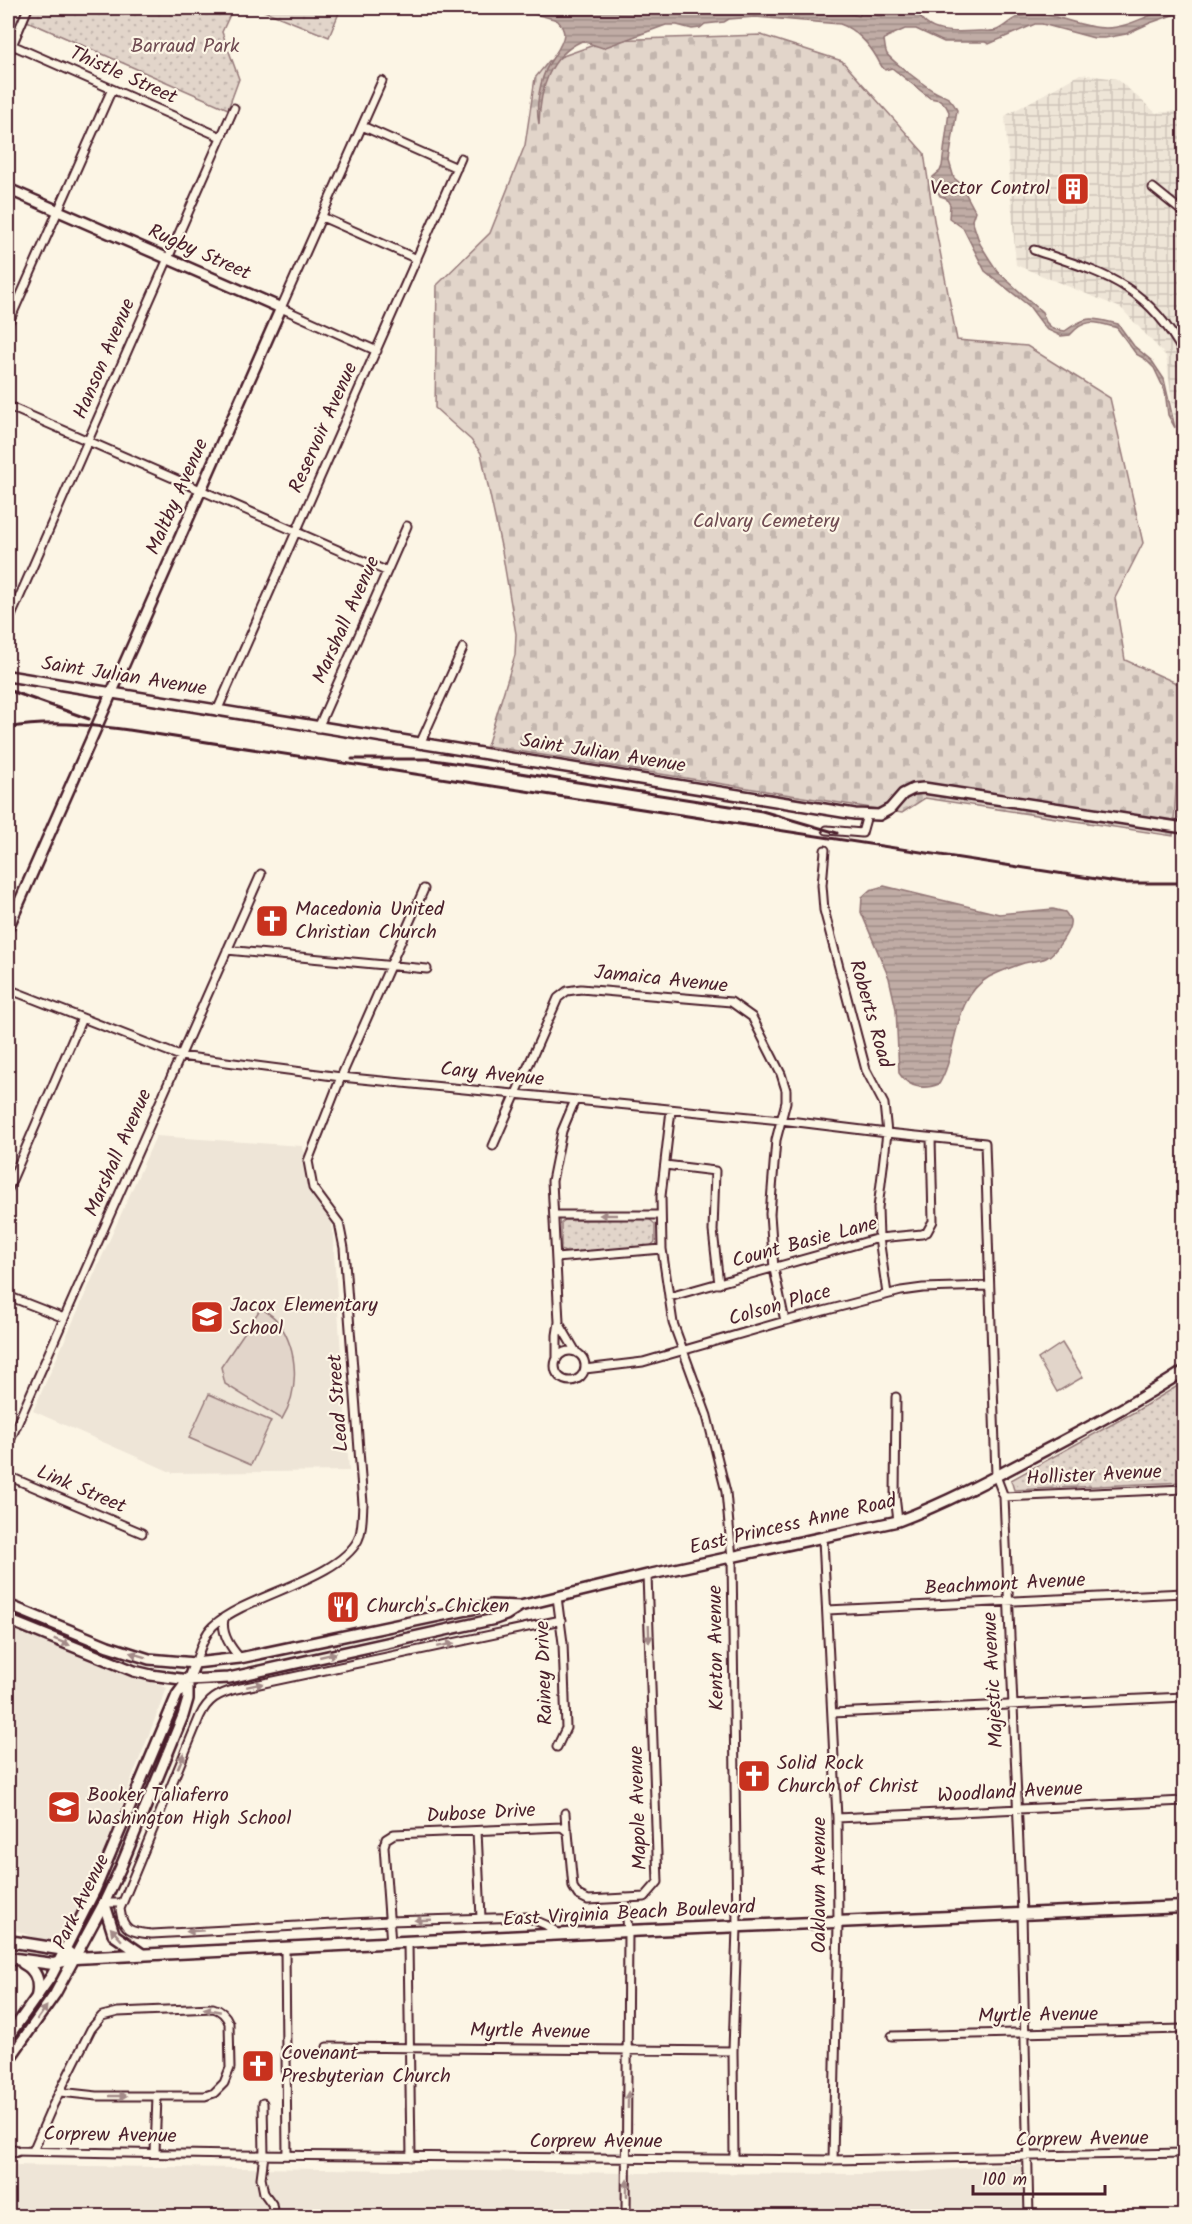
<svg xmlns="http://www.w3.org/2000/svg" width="1192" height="2224" font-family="Kalam,sans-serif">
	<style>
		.built { fill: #eee5d7 }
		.industrial { fill: url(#industrial-grid) }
		.green { fill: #e2d5ca; stroke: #967a7a; stroke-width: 1.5 }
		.cemetery { fill: url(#cemetery-stones); stroke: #967a7a; stroke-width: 1.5 }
		.park { fill: url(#park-dots); stroke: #967a7a; stroke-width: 1.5 }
		.water { fill: url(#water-rules); stroke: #917474; stroke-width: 1.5 }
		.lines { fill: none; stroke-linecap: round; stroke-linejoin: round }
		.street-casing { stroke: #4a1f2b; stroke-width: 11 }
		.secondary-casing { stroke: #4a1f2b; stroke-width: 14 }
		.primary-casing { stroke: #4a1f2b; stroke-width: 15 }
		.street { stroke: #fcf5e5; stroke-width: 7 }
		.secondary { stroke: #fcf5e5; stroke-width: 9 }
		.primary { stroke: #fcf5e5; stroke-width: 10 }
		.rail { stroke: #4a1f2b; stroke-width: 3 }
		.oneway { fill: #a38a88 }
		.labels { text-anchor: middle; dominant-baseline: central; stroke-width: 4.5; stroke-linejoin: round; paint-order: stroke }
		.park-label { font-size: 20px; fill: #704c53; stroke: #fcf5e5 }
		.street-label { font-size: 20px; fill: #4a1f2b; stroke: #fcf5e5 }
		.poi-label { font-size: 20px; fill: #4a1f2b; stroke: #fcf5e5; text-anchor: start }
	</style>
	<defs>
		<pattern id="industrial-grid" width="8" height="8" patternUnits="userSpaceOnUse" patternTransform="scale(1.5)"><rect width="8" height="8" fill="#eee5d7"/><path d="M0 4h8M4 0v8" fill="none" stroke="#cec4b9"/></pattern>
		<pattern id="cemetery-stones" width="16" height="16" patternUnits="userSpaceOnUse" patternTransform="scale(1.5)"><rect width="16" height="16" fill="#e2d5ca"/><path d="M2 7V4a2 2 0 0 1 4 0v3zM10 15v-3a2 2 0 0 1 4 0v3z" fill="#c3b6ae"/></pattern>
		<pattern id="park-dots" width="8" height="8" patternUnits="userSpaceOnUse" patternTransform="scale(1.5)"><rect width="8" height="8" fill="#e2d5ca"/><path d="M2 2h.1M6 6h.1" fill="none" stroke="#c3b6ae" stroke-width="1.8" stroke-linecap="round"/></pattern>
		<pattern id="water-rules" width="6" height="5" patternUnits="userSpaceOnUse" patternTransform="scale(1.5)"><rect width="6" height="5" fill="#c0aca5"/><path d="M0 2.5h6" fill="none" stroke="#9e8b87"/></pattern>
	</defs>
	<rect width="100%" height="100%" fill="#fcf5e5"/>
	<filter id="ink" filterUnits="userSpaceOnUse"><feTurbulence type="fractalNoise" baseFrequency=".0167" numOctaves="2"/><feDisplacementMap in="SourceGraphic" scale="12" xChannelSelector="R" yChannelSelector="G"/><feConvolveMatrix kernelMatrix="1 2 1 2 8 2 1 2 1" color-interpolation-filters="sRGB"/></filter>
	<g filter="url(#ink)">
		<path class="built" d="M 156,1136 L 302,1146 L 332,1223 L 349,1471 L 173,1473 L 33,1411 Z
			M 8,1627 L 167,1688 L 65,1950 L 8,1927 Z
			M 1022,2163 L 1023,2216 L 8,2216 L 8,2165 L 632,2173 L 860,2174 L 918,2172 Z"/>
		<path class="industrial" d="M 1080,74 L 1117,79 L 1156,113 L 1184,110 L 1184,490 L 1166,356 L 1121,308 L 1016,265 L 1005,116 Z"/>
		<path class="green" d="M 261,1308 C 267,1312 275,1317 279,1323 C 298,1351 300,1390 282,1419 L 225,1384 L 221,1367 Z
			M 1062,1343 L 1083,1377 L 1057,1392 L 1038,1359 Z
			M 209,1394 L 271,1421 L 251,1465 L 189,1438 Z"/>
		<path class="cemetery" d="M 761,35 L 842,61 L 924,153 L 934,220 L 957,340 L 1027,346 L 1110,398 L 1143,543 L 1115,598 L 1125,660 L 1183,686 L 1173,836 L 925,798 L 902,813 L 487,746 L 515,655 L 516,634 L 502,551 L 481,453 L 471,440 L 435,408 L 437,285 L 490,233 L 525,145 L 535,78 L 549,61 L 608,40 Z"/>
		<path class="park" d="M 33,8 L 233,8 L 222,32 L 239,79 L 228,109 L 27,21 Z
			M 257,8 L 341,8 L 329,37 Z
			M 649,1219 L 655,1224 L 655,1242 L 649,1247 L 567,1253 L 561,1250 L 561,1223 L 565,1220 Z
			M 1184,1382 L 1184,1482 L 1014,1490 L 1011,1480 L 1138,1410 Z"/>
		<path class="water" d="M 503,8 L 827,8 L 859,16 L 861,13 L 879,16 L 888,15 L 904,8 L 920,8 L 918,12 C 927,36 959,32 979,31 C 984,31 992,32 997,30 C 1005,27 1012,18 1020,16 C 1050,8 1076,28 1106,28 C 1133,28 1156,7 1184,8 L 1184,11 L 1150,23 L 1126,34 L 1105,38 L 1094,38 L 1042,24 L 1035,24 L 989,44 L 985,42 L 944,42 L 916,29 L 905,29 L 887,37 L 884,40 C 885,45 885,50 887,54 C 893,62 923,84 932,90 C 945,98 949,94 957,110 L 949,161 L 954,178 L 960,183 L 975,211 L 972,220 L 980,244 L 990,260 L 998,272 L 1042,312 L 1046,322 L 1053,329 L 1065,331 C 1089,314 1091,318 1118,324 L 1134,346 L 1152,361 L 1164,379 L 1175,428 L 1168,415 L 1165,391 L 1154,368 L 1145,359 L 1136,354 L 1117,328 C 1096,322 1086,317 1070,335 L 1061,336 L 1046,329 L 1029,306 L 985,271 L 963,228 L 949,218 L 950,205 L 946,198 L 940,196 L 932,181 L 933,177 L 940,171 L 942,166 L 949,112 L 946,106 L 940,100 L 930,98 L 892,68 L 885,70 C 880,66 880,63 877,58 C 869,44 855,29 840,24 L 755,17 L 729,19 L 724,22 L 705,24 L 700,28 L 692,29 L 677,25 L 666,25 L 603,48 L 582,41 C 549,56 540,89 539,124 C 535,106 540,79 549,64 C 554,55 563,45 564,34 C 564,31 561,24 558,21 C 553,17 513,10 503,8 Z
			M 884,886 L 999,914 L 1053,909 L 1065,912 C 1066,913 1070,919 1070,920 C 1072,929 1055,954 1046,958 C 1039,961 1031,961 1024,963 C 1012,967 999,972 989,977 C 951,999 959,1051 939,1084 C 923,1090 909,1088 899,1073 L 896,1009 L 889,978 L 861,912 L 862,897 L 870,890 Z"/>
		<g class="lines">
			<defs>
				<path id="street" d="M 8,32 L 16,35
					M 12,45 L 221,137
					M 8,55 L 28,8
					M 362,126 L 457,168
					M 1153,188 L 1184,213
					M 322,217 L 417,259
					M 1034,250 C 1105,274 1147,284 1184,354
					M 8,324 L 112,89
					M 377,351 L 281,308 L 382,81
					M 8,406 L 386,571
					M 8,623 L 234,108
					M 217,711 L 461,158
					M 318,728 L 407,526
					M 420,744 L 463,648
					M 827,830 L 862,833 L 867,815
					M 825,850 L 822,885 L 824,910 L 866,1070 L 884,1104 L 887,1133 L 878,1208 L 879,1238 L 887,1294
					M 227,950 L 427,969
					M 8,989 L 180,1056 L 341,1077 L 781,1120 L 887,1133 L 985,1143 L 996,1476 L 1004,1497 L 1022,1914 L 1029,2216
					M 671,1110 L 661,1196 L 662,1249 L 673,1323 L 707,1416 L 726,1492 L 732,1558 L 737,1927 L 733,2051 L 734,2159
					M 493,1146 L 558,998 L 567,991 L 581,989 L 731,1002 L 752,1017 L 781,1074 L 786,1090 L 786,1102 L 776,1140 L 770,1214 L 774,1269 L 785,1321
					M 665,1165 L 715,1171 L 713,1231 L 719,1284
					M 8,1189 L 82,1018
					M 554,1215 L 661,1215
					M 556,1258 L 662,1249
					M 8,1296 L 64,1318
					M 669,1297 L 879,1238 L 922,1234 L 927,1232 L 933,1221 L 931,1138
					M 559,1323 L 576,1352
					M555 1366a15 15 0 1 1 30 0a15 15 0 1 1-30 0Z
					M 557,1359 L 557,1335 L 559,1322 L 552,1181 L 562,1131 L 575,1100
					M 585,1369 L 643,1362 L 785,1321 L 901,1291 L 923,1288 L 989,1286
					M 896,1397 L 895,1496 L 898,1521
					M 8,1445 L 261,874
					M 8,1476 L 142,1533
					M 1004,1497 L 1184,1489
					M 823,1539 L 837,1818 L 838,1923 L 833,2160
					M 827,1610 L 1184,1593
					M 224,1619 C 221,1633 230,1647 240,1658
					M 195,1663 C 200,1651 203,1636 213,1626 C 246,1595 337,1580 358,1540 C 363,1530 362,1515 363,1504 L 344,1248 L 339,1223 L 313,1188 L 308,1161 L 341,1077 L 424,889
					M 832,1713 L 1184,1697
					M 557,1747 L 566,1728 L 563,1643 L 557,1597
					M 565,1813 L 566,1828
					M 837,1818 L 1184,1801
					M 477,1831 L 481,1918
					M 625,1898 L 628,1931 L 626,2216
					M 104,1903 L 122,1903
					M 559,1934 L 546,1925 L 527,1917 L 389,1921 L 152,1934 C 132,1932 123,1932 120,1909 L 200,1716 C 208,1699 218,1694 236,1689 L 561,1620
					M 408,1943 L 411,2157
					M 391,1944 L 384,1846 L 386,1839 L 394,1834 L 562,1827 L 568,1832 L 573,1887 L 578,1895 L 588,1900 L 645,1897 L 658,1882 L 647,1575
					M 285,1949 L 287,2155
					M 892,2036 L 1184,2029
					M 327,2047 L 733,2051
					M 263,2103 L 264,2155 L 261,2178 L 264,2193 L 272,2204 L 274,2216
					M 13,2151 L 236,2155 L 833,2160 L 1184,2153
					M 33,2151 L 53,2105 L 91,2029 L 102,2016 L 118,2012 L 213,2008 C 221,2010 226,2015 229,2023 L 230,2068 L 224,2083 L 214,2093 L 205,2096 L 97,2096 L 60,2092
					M 155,2153 L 157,2096"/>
				<path id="secondary" d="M 8,189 L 281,308 L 8,928
					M 8,676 L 855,814 L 879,815 L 890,809 L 903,794 L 913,789 L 924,788 L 1184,828
					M 8,1605 L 108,1646 L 149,1659 L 195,1663 L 240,1658 L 491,1605 L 520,1606 L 647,1575 L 898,1521 C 946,1503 991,1479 1036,1455 C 1086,1429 1137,1402 1184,1371
					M 8,1620 L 134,1671 L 151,1675 L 188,1680 L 229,1678 L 495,1619 L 506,1615 L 520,1606
					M 8,2037 L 52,1975 L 95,1890 L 177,1695 L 188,1680 L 195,1663
					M 8,2061 L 55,1994 L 104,1903 L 120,1869 L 183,1716 L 188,1699 L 188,1680
					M 8,2149 L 16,2151"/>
				<path id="primary" d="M 104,1903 L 114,1935 L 143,1955
					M 8,1941 L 65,1950 L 75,1958
					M 8,1958 L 53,1964 L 75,1958 L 628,1931 L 1184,1907
					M 23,1963 C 37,1970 40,1982 37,1997"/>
			</defs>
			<use href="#street" class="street-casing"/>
			<use href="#secondary" class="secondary-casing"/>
			<use href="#primary" class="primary-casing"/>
			<use href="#street" class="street"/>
			<use href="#secondary" class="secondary"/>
			<use href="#primary" class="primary"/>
			<path class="rail" d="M 8,690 L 89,719
				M 8,728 C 49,720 88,725 129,730 L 1090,878 L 1122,883 L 1184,883
				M 352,759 L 427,759 L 520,773 L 762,811 L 837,833"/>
		</g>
		<defs><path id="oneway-solid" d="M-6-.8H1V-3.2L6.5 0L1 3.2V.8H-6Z" transform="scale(1.5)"/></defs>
		<g class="oneway">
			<use href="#oneway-solid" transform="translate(608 1215) rotate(180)"/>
			<use href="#oneway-solid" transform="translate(649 1634) rotate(88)"/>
			<use href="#oneway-solid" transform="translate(62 1642) rotate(22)"/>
			<use href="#oneway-solid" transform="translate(446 1645) rotate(-12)"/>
			<use href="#oneway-solid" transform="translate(138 1655) rotate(-163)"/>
			<use href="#oneway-solid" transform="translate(328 1655) rotate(-13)"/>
			<use href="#oneway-solid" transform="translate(255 1685) rotate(-12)"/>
			<use href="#oneway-solid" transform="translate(181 1761) rotate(-68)"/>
			<use href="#oneway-solid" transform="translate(423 1920) rotate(178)"/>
			<use href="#oneway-solid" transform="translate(195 1931) rotate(176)"/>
			<use href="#oneway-solid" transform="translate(116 1934) rotate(-131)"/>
			<use href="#oneway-solid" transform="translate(212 2010) rotate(-169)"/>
			<use href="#oneway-solid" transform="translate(42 2013) rotate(-55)"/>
			<use href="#oneway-solid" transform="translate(118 2096)"/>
			<use href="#oneway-solid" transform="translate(628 2100) rotate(-89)"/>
			<use href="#oneway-solid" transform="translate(627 2188) rotate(-89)"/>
		</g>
	</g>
	<defs>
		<symbol id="building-square" viewBox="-11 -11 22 22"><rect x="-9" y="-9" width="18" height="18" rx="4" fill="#c8321e" stroke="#fcf5e5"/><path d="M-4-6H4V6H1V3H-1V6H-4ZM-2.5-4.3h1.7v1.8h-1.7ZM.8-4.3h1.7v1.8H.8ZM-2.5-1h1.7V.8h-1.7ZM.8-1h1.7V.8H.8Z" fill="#fff"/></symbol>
		<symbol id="church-square" viewBox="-11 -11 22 22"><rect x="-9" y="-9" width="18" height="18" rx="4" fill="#c8321e" stroke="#fcf5e5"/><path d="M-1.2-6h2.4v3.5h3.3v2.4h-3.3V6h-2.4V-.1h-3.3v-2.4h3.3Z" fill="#fff"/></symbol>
		<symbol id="school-square" viewBox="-11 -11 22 22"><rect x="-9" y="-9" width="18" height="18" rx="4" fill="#c8321e" stroke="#fcf5e5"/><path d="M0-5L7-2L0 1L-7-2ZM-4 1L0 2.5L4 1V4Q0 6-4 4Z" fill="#fff"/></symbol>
		<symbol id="restaurant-square" viewBox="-11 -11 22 22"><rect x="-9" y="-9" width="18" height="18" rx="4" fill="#c8321e" stroke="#fcf5e5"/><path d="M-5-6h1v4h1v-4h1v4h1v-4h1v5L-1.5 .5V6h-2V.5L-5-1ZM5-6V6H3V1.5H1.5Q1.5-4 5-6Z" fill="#fff"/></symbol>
	</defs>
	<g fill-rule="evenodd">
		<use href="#building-square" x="1054" y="170" width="38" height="38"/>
		<use href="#church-square" x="253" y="902" width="38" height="38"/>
		<use href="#school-square" x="188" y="1298" width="38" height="38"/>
		<use href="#restaurant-square" x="324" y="1588" width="38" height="38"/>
		<use href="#church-square" x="735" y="1757" width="38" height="38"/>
		<use href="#school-square" x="45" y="1788" width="38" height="38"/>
		<use href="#church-square" x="239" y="2047" width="38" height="38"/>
	</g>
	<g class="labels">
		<g class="park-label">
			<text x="185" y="47">Barraud Park</text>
			<text x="766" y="522">Calvary Cemetery</text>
		</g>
		<g class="street-label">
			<text transform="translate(123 76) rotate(24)">Thistle Street</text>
			<text transform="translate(199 253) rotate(24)">Rugby Street</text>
			<text transform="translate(105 359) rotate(-67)">Hanson Avenue</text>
			<text transform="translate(324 428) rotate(-66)">Reservoir Avenue</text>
			<text transform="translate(178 497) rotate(-66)">Maltby Avenue</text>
			<text transform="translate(347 620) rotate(-66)">Marshall Avenue</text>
			<text transform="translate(124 677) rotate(9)">Saint Julian Avenue</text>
			<text transform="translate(603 754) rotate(9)">Saint Julian Avenue</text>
			<text transform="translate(661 980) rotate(6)">Jamaica Avenue</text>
			<text transform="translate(870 1014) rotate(74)">Roberts Road</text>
			<text transform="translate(492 1075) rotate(6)">Cary Avenue</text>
			<text transform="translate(119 1153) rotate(-66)">Marshall Avenue</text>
			<text transform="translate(805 1243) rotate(-15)">Count Basie Lane</text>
			<text transform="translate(780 1306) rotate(-16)">Colson Place</text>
			<text transform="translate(339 1403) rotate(-94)">Lead Street</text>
			<text transform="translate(1094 1476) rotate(-3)">Hollister Avenue</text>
			<text transform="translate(81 1490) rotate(23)">Link Street</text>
			<text transform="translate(793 1525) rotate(-13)">East Princess Anne Road</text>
			<text transform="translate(1005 1585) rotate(-3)">Beachmont Avenue</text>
			<text transform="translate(717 1648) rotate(-91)">Kenton Avenue</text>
			<text transform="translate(545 1673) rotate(-92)">Rainey Drive</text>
			<text transform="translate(994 1680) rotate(-93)">Majestic Avenue</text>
			<text transform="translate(1010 1793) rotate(-3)">Woodland Avenue</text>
			<text transform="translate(639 1808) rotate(-92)">Mapole Avenue</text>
			<text transform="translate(481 1814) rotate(-3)">Dubose Drive</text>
			<text transform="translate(820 1885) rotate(-90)">Oaklawn Avenue</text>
			<text transform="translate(82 1902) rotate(-64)">Park Avenue</text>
			<text transform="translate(629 1914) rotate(-3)">East Virginia Beach Boulevard</text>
			<text transform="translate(1038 2016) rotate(-1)">Myrtle Avenue</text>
			<text transform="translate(530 2032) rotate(1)">Myrtle Avenue</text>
			<text transform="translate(110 2136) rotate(1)">Corprew Avenue</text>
			<text transform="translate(1082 2140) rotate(-1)">Corprew Avenue</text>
			<text x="596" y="2142">Corprew Avenue</text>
		</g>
		<g class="poi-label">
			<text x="1050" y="189" text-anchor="end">Vector Control</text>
			<text x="295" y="910">Macedonia United<tspan x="295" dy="23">Christian Church</tspan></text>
			<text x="230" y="1306">Jacox Elementary<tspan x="230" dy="23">School</tspan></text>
			<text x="366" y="1607">Church's Chicken</text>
			<text x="777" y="1764">Solid Rock<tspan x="777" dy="23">Church of Christ</tspan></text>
			<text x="87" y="1796">Booker Taliaferro<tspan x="87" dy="23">Washington High School</tspan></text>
			<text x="281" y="2054">Covenant<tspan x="281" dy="23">Presbyterian Church</tspan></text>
		</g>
	</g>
	<rect width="1192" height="2224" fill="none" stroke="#fcf5e5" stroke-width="30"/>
	<rect x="15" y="15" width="1162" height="2194" fill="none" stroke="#4a1f2b" stroke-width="2" filter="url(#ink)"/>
	<path d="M973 2185v9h132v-9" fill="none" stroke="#4a1f2b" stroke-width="3"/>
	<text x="982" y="2185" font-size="18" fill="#4a1f2b" stroke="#fcf5e5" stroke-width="4.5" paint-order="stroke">100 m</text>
</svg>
